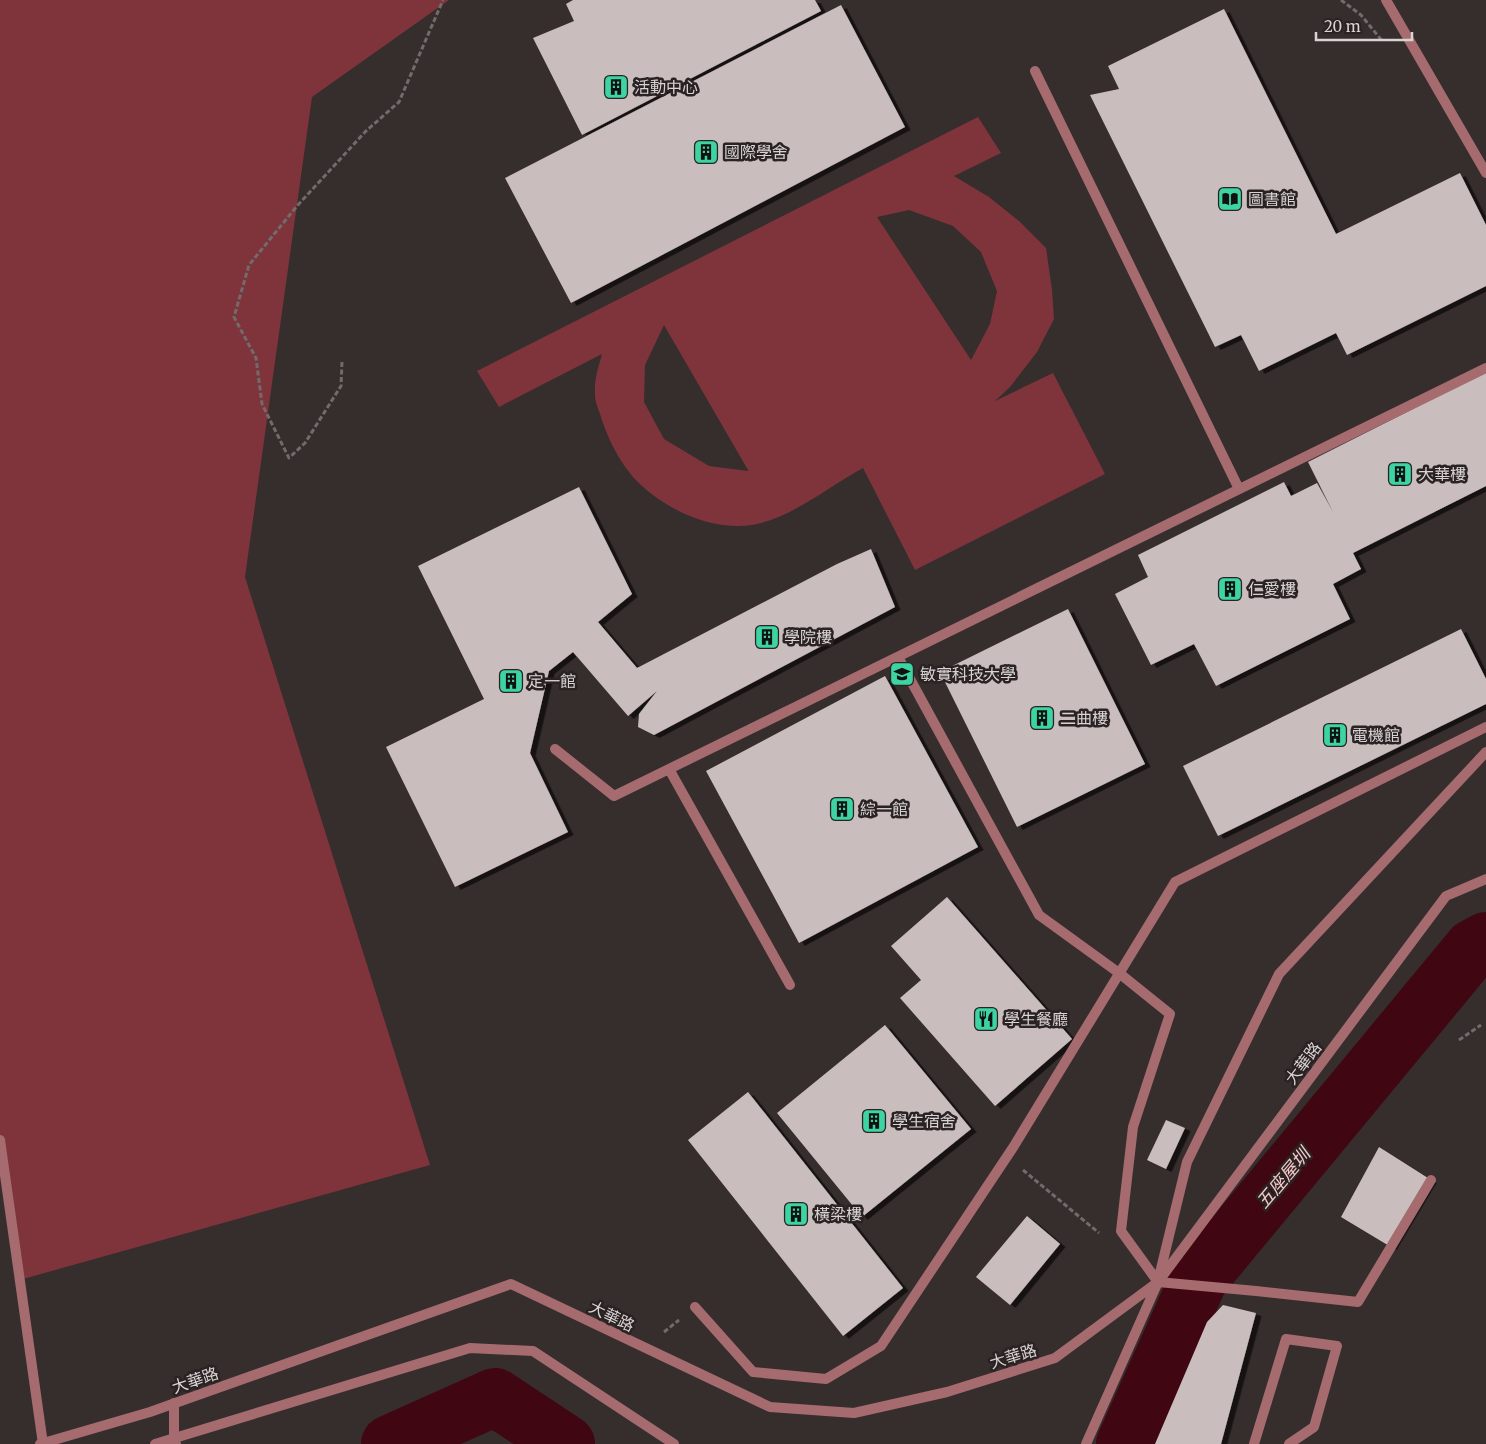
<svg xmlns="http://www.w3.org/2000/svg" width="1486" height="1444" font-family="Merriweather,'Noto Sans TC',serif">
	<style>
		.green { fill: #7f343c; fill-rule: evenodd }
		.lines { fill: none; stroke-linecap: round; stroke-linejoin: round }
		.river { stroke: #400611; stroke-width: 58 }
		.building { fill: #c9bdbd; filter: url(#shadow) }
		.path { stroke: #726b6b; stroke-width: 3; stroke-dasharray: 5 2.5; stroke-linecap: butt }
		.service { stroke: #a66b6e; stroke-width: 10 }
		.minor { stroke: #a66b6e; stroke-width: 10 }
		.labels { text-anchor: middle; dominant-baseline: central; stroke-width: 5; stroke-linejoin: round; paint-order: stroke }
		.poi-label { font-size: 16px; fill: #d9d4d4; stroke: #2b2323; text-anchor: start }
		.street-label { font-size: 16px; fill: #d9d4d4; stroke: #2b2323 }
		.water-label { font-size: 18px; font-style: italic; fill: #f8c8c9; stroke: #2b2323 }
	</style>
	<defs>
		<filter id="shadow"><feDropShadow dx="5.5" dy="3" stdDeviation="0" flood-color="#0009"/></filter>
	</defs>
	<rect width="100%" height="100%" fill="#362d2d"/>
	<path class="green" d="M 0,0 L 449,0 L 312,97 L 245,577 L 430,1165 L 23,1279 L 0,1168 Z
		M 978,117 L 1001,153 L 954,176 L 989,197 L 1019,221 L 1046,248 L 1052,290 L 1054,319 L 1037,352 L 1010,387 L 995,401 L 1053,373 L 1105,474 L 915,570 L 863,468 C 828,487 792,518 752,525 C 713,531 669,511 641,485 C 623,469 608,440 601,417 C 599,410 595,402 595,395 C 594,379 598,369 602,354 L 499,407 L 477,371 ZM 909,210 L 953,226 L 981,252 L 997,291 L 990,324 L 971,360 L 877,217 ZM 664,325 L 748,470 L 748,471 L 709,466 L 664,439 L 644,402 L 645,365 Z"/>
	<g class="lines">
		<path class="river" d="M 390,1444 L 495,1397 L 566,1444
			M 1125,1444 L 1199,1279 L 1473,948 L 1486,941"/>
	</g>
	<path class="building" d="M 573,0 L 815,0 L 821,11 L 582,135 L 533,38 L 574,21 L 566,4 Z
		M 841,5 L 905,127 L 571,303 L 505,178 Z
		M 1224,9 L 1336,234 L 1460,173 L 1486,225 L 1486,286 L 1347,355 L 1336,333 L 1259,371 L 1241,335 L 1215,347 L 1090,95 L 1119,89 L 1108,66 Z
		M 1486,372 L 1486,486 L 1353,553 L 1361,569 L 1333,584 L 1350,619 L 1216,686 L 1194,644 L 1151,665 L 1115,594 L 1148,577 L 1138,555 L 1284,482 L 1291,496 L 1317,483 L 1333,512 L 1308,462 Z
		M 579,487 L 632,594 L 598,622 L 637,668 L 837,564 L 871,549 L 895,607 L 654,735 L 638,727 L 639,714 L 657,691 L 628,716 L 573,652 L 549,671 L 530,753 L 568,832 L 455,887 L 386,747 L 484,699 L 418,566 Z
		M 1068,609 L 1145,764 L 1017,827 L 940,672 Z
		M 1461,629 L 1486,679 L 1486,704 L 1218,836 L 1183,766 Z
		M 885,676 L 978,847 L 799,943 L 706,771 Z
		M 947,897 L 1072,1039 L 995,1106 L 900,998 L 921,980 L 891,946 Z
		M 885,1025 L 971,1129 L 862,1217 L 777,1113 Z
		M 748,1092 L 903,1288 L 843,1336 L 688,1140 Z
		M 1166,1120 L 1185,1128 L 1166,1169 L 1147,1160 Z
		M 1379,1147 L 1431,1180 L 1391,1247 L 1341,1217 Z
		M 1027,1216 L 1060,1244 L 1010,1305 L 976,1277 Z
		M 1223,1305 L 1256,1313 L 1221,1444 L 1155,1444 L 1207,1322 Z"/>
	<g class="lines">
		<path class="path" d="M 1341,0 L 1361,15 L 1383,42
			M 342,362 L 341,386 L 305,443 L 289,458 L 262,404 L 256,358 L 234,317 L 249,265 L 297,206 L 366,131 L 399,102 L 443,0
			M 1459,1040 L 1481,1025
			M 1023,1170 L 1099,1233
			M 664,1332 L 679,1320"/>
		<path class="service" d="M 1386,0 L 1486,173
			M 1035,71 L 1239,489
			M 898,657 L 1039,915 L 1119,973 L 1170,1014 L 1133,1127 L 1121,1231 L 1158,1282 L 1256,1291 L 1358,1302 L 1431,1180
			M 555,749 L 614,796 L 1486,368
			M 669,769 L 790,985
			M 0,1140 L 43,1444
			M 1158,1281 L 1187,1162 L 1279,974 L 1486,752
			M 695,1307 L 753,1372 L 826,1379 L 881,1346 L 1014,1146 L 1175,882 L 1486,727
			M 174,1403 L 174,1438 L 176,1444
			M 1254,1444 L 1286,1339 L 1337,1346 L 1314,1427 L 1289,1444"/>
		<path class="minor" d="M 40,1444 L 150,1412 L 511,1284 L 770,1407 L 854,1413 L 947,1392 L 1055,1358 L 1158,1282
			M 155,1444 L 470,1348 L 533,1351 L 674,1444
			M 1086,1444 L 1158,1282 L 1446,896 L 1486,879"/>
	</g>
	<defs>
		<symbol id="building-square" viewBox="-11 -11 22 22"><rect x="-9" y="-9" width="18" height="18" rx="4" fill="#3dd4a3" stroke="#2b2323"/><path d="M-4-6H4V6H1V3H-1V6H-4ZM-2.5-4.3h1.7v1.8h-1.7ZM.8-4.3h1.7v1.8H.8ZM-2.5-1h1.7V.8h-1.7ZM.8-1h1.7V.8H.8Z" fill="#111"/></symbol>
		<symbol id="library-square" viewBox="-11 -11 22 22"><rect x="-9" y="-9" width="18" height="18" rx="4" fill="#3dd4a3" stroke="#2b2323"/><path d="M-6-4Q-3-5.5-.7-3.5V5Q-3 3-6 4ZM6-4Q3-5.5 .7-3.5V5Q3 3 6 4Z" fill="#111"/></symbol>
		<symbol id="university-square" viewBox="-11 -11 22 22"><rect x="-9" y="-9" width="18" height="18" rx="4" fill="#3dd4a3" stroke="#2b2323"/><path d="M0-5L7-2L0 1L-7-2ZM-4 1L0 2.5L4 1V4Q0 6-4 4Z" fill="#111"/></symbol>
		<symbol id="restaurant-square" viewBox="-11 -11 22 22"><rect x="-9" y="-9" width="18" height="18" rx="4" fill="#3dd4a3" stroke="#2b2323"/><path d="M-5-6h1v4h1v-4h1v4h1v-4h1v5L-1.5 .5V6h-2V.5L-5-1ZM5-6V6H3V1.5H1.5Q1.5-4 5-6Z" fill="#111"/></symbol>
	</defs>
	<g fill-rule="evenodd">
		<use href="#building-square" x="602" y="73" width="28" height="28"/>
		<use href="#building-square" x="692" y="138" width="28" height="28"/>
		<use href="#library-square" x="1216" y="185" width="28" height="28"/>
		<use href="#building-square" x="1386" y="460" width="28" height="28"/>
		<use href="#building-square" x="1216" y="575" width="28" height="28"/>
		<use href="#building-square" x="753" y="623" width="28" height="28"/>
		<use href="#university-square" x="888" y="660" width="28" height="28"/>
		<use href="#building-square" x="497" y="667" width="28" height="28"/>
		<use href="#building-square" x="1028" y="704" width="28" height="28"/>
		<use href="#building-square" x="1321" y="721" width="28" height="28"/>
		<use href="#building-square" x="828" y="795" width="28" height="28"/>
		<use href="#restaurant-square" x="972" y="1005" width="28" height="28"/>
		<use href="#building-square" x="860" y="1107" width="28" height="28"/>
		<use href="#building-square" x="782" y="1200" width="28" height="28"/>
	</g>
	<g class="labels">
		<g class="poi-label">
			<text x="634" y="87">活動中心</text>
			<text x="724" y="152">國際學舍</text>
			<text x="1248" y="199">圖書館</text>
			<text x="1418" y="474">大華樓</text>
			<text x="1248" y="589">仁愛樓</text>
			<text x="784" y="637">學院樓</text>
			<text x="920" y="674">敏實科技大學</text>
			<text x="528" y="681">定一館</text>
			<text x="1060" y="718">二曲樓</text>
			<text x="1352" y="735">電機館</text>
			<text x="860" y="809">綜一館</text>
			<text x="1004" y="1019">學生餐廳</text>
			<text x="892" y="1121">學生宿舍</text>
			<text x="814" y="1214">橫梁樓</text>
		</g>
		<g class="street-label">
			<text transform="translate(1303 1063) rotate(-53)">大華路</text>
			<text transform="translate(612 1316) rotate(26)">大華路</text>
			<text transform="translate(1013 1356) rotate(-17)">大華路</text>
			<text transform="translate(195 1380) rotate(-19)">大華路</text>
		</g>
		<g class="water-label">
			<text transform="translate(1283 1178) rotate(-50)">五座屋圳</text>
		</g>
	</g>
	<path d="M1316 32v8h96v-8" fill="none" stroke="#d9d4d4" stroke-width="2.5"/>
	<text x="1324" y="32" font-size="15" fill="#d9d4d4" stroke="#2b2323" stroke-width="4" paint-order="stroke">20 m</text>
</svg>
